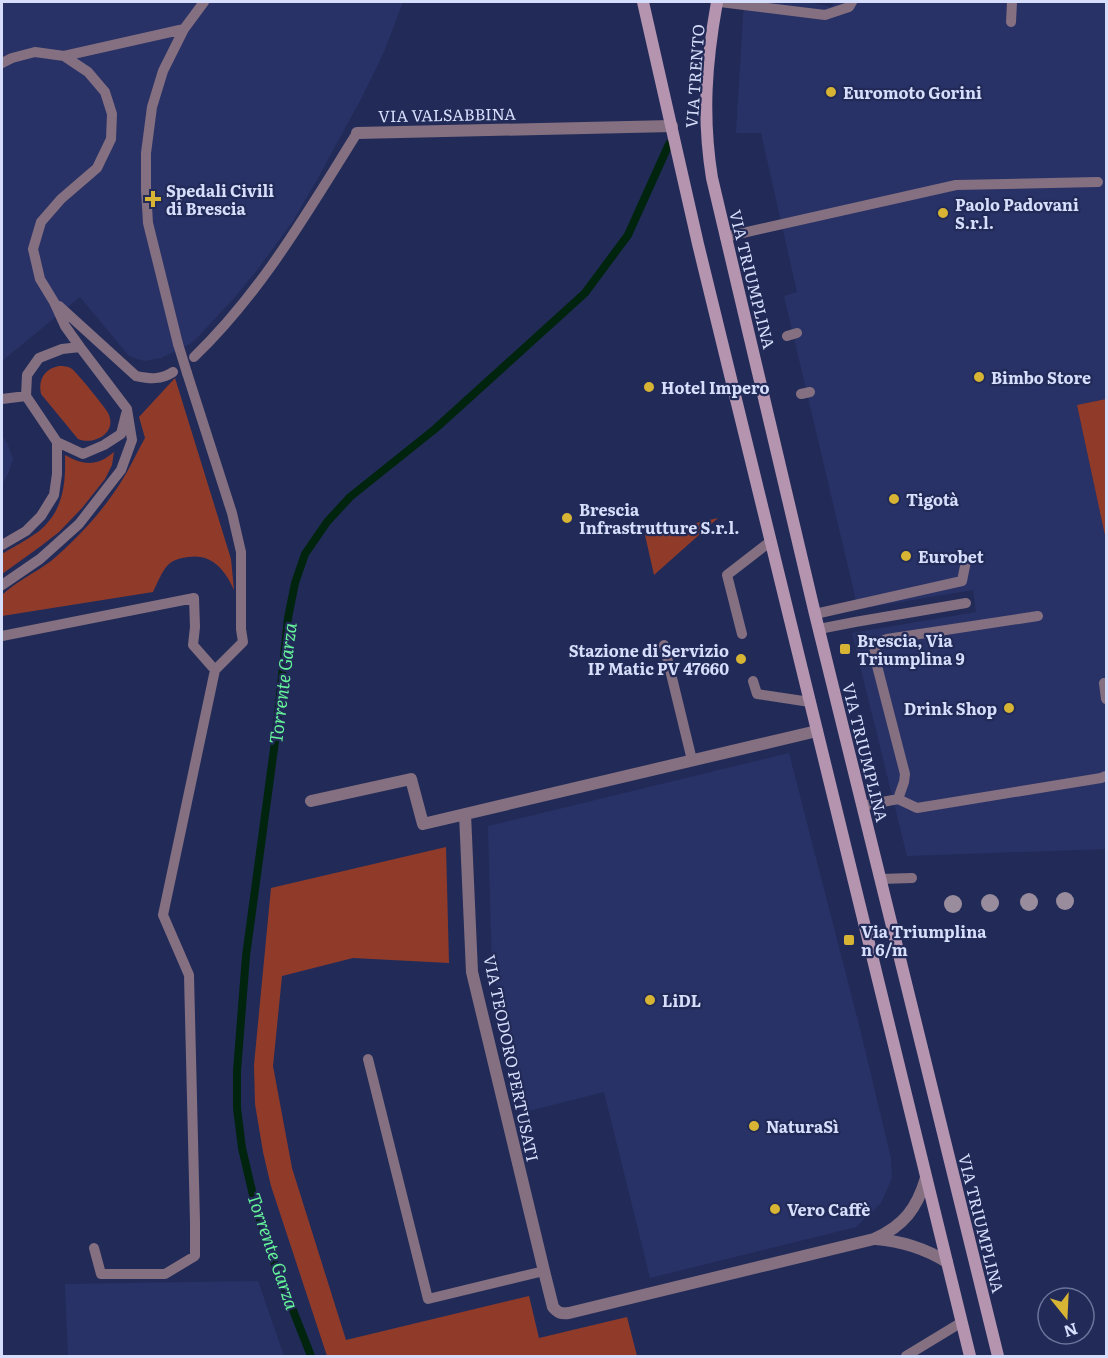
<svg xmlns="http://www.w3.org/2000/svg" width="1108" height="1358" font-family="Literata,serif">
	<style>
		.built { fill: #293266 }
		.green { fill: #903b2a }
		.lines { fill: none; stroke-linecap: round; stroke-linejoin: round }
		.stream { stroke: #00240e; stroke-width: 8 }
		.service { stroke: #857081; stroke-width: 10 }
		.minor { stroke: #857081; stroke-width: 12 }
		.secondary { stroke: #b594af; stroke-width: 12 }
		.service-bridge { stroke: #857081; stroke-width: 10 }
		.tree { fill: #998c9d }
		.poi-dot { fill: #d7b434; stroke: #222b58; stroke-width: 2 }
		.labels { text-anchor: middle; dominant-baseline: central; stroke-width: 4.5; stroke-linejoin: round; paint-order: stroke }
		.street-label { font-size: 16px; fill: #d6defb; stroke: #222b58 }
		.poi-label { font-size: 16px; font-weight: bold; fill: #d6defb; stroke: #222b58; text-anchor: start }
		.water-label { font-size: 18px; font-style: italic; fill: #65f49a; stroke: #222b58 }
	</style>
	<rect width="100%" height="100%" fill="#222b58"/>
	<path class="built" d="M 2,2 L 403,2 L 384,52 L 362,97 L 318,178 L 293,221 L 257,270 L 235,297 L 196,339 L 190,344 L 161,358 L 144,361 L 129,356 L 80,297 L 2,361 Z
		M 744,2 L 807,2 L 832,7 L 834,2 L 1106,2 L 1106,399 L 1077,405 L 1106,540 L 1106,849 L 907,856 L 852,633 L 976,612 L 973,590 L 858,609 L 784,296 L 797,292 L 761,133 L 736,133 Z
		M 2,435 L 8,445 L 13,459 L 8,474 L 2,484 Z
		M 789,753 L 860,1029 L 891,1158 L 892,1178 L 881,1203 L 856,1227 L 650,1278 L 604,1092 L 525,1112 L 492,967 L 488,826 Z
		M 258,1281 L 284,1356 L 68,1356 L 65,1284 Z"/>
	<path class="green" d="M 59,366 C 63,366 68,366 72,369 C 77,373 105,407 108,413 C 118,432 95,446 78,439 L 41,394 C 38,380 44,369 59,366 Z
		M 175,378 L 231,559 L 234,590 C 226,571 212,553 188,557 C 180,558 172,560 167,566 C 161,573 157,584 153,592 L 2,616 L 2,595 C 17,581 35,573 51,561 C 78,538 102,512 121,482 C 130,468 137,452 145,438 L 139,417 Z
		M 1106,399 L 1106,540 L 1077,405 Z
		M 114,452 L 112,465 L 105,479 L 82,508 L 59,532 L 41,546 L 2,574 L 2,554 C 13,547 27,540 38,532 C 63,512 66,485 65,455 C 84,466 98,466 114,452 Z
		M 718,518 L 654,575 L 645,535 Z
		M 446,847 L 449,963 L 353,958 L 282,976 L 273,1066 L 292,1168 L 346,1340 L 529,1296 L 539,1338 L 627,1317 L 637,1356 L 327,1356 L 271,1186 L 263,1152 L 255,1104 L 254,1065 L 271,888 Z"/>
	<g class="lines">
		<path class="stream" d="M 311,1356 L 276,1267 L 256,1208 L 242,1148 L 237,1108 L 237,1071 L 246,956 L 276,734 L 288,618 L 295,583 L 305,554 L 327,522 L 350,497 L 435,429 L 585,293 L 628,235 L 669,144"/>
		<path class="service" d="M 720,2 L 825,15 L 849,7 L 852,2
			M 1011,22 L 1012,2
			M 2,63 L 12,58 L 35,52 L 64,56 L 184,29
			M 725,237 L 956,185 L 1098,182
			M 59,306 L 136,376 C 150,379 161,380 173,372
			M 787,336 L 797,333
			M 178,344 L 148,223 L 146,190 L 146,153 L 152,107 L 163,71 L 184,29 L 204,2
			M 194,357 C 261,293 308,211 357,133
			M 801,394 L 810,392
			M 26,396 L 27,375 L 39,358 L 62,349 L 80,347
			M 2,399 L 26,396 L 57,442 L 57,474 L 54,495 L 41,516 L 26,531 L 2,545
			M 57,442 L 83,454 L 104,445 L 121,434 L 126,414
			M 2,585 L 40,559 L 79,524 L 121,470 L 132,440 L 127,409 L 80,347 L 65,326 L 54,302 L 40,279 L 33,249 L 41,222 L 61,199 L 97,168 L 111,139 L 112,114 L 105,92 L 88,72 L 64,56
			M 815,614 L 962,581 L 966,561
			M 819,629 L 855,622 L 966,603
			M 742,634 L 727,575 L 771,541
			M 2,636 L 194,598 L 195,627 L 193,645 L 215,670
			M 664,645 L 692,760
			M 753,681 L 757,694 L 810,702
			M 1104,683 L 1106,699
			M 898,799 L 904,782 L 905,774 L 875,658 C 873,648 877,642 887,639 L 1038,616
			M 862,806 L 898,799 L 917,808 L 1101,778 L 1106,776
			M 880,879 L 912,878
			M 368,1059 L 428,1299 L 544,1271
			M 94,1248 L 101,1274 L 165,1274 L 195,1256 L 195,1222 L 189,975 L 163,915 L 215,670 L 243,642 L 241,629 L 241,552 L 232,513 L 187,373
			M 906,1356 L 962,1322"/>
		<path class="minor" d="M 357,133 L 672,126
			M 311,801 L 411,779 L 423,824 L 817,731
			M 465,814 L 472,972 L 544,1271 L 553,1307 C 558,1313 561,1314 569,1313 L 874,1239 C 904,1226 917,1208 926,1178
			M 876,1239 C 902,1241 924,1248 947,1262"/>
		<path class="secondary" d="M 643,2 L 698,244 L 970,1356
			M 717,2 C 706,63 702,116 712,178 L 815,614 L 998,1356"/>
		<path class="service-bridge" d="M 178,344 L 187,373"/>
	</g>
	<g class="tree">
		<circle cx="1065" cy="901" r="9"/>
		<circle cx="1029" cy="902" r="9"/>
		<circle cx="990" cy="903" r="9"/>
		<circle cx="953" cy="904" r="9"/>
	</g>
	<g class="poi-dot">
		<circle cx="831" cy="92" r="6"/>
		<path d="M150 190h6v6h6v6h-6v6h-6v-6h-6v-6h6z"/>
		<circle cx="943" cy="213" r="6"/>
		<circle cx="979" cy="377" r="6"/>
		<circle cx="649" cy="387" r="6"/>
		<circle cx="894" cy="499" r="6"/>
		<circle cx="567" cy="518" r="6"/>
		<circle cx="906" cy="556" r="6"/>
		<rect x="839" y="643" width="12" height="12" rx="3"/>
		<circle cx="741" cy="659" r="6"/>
		<circle cx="1009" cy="708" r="6"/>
		<rect x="843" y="934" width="12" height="12" rx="3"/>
		<circle cx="650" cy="1000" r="6"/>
		<circle cx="754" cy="1126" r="6"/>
		<circle cx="775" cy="1209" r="6"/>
	</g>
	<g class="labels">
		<g class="street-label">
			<text transform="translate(694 76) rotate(-86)">VIA TRENTO</text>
			<text transform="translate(447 114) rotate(-1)">VIA VALSABBINA</text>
			<text transform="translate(753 279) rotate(76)">VIA TRIUMPLINA</text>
			<text transform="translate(866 752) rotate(76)">VIA TRIUMPLINA</text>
			<text transform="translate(512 1058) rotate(78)">VIA TEODORO PERTUSATI</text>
			<text transform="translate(982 1223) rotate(76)">VIA TRIUMPLINA</text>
		</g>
		<g class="poi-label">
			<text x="843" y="92">Euromoto Gorini</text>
			<text x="166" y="190">Spedali Civili<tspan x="166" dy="18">di Brescia</tspan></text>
			<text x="955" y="204">Paolo Padovani<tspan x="955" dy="18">S.r.l.</tspan></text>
			<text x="991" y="377">Bimbo Store</text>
			<text x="661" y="387">Hotel Impero</text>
			<text x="906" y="499">Tigotà</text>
			<text x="579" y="509">Brescia<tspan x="579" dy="18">Infrastrutture S.r.l.</tspan></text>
			<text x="918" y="556">Eurobet</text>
			<text x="857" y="640">Brescia, Via<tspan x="857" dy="18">Triumplina 9</tspan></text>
			<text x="729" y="650" text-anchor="end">Stazione di Servizio<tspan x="729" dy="18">IP Matic PV 47660</tspan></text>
			<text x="997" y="708" text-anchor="end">Drink Shop</text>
			<text x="861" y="931">Via Triumplina<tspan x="861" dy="18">n 6/m</tspan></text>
			<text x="662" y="1000">LiDL</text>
			<text x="766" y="1126">NaturaSì</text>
			<text x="787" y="1209">Vero Caffè</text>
		</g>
		<g class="water-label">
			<text transform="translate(282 683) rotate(-83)">Torrente Garza</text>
			<text transform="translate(274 1251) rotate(71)">Torrente Garza</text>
		</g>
	</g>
	<rect width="1108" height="1358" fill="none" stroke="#d6defb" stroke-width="6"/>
	<g transform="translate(1066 1316) rotate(162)"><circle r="28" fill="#222b58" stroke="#6a7399" stroke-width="1.5"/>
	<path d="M0-4.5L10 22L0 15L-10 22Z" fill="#d7b434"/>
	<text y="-9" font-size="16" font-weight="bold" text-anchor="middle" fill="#d6defb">N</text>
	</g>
</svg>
